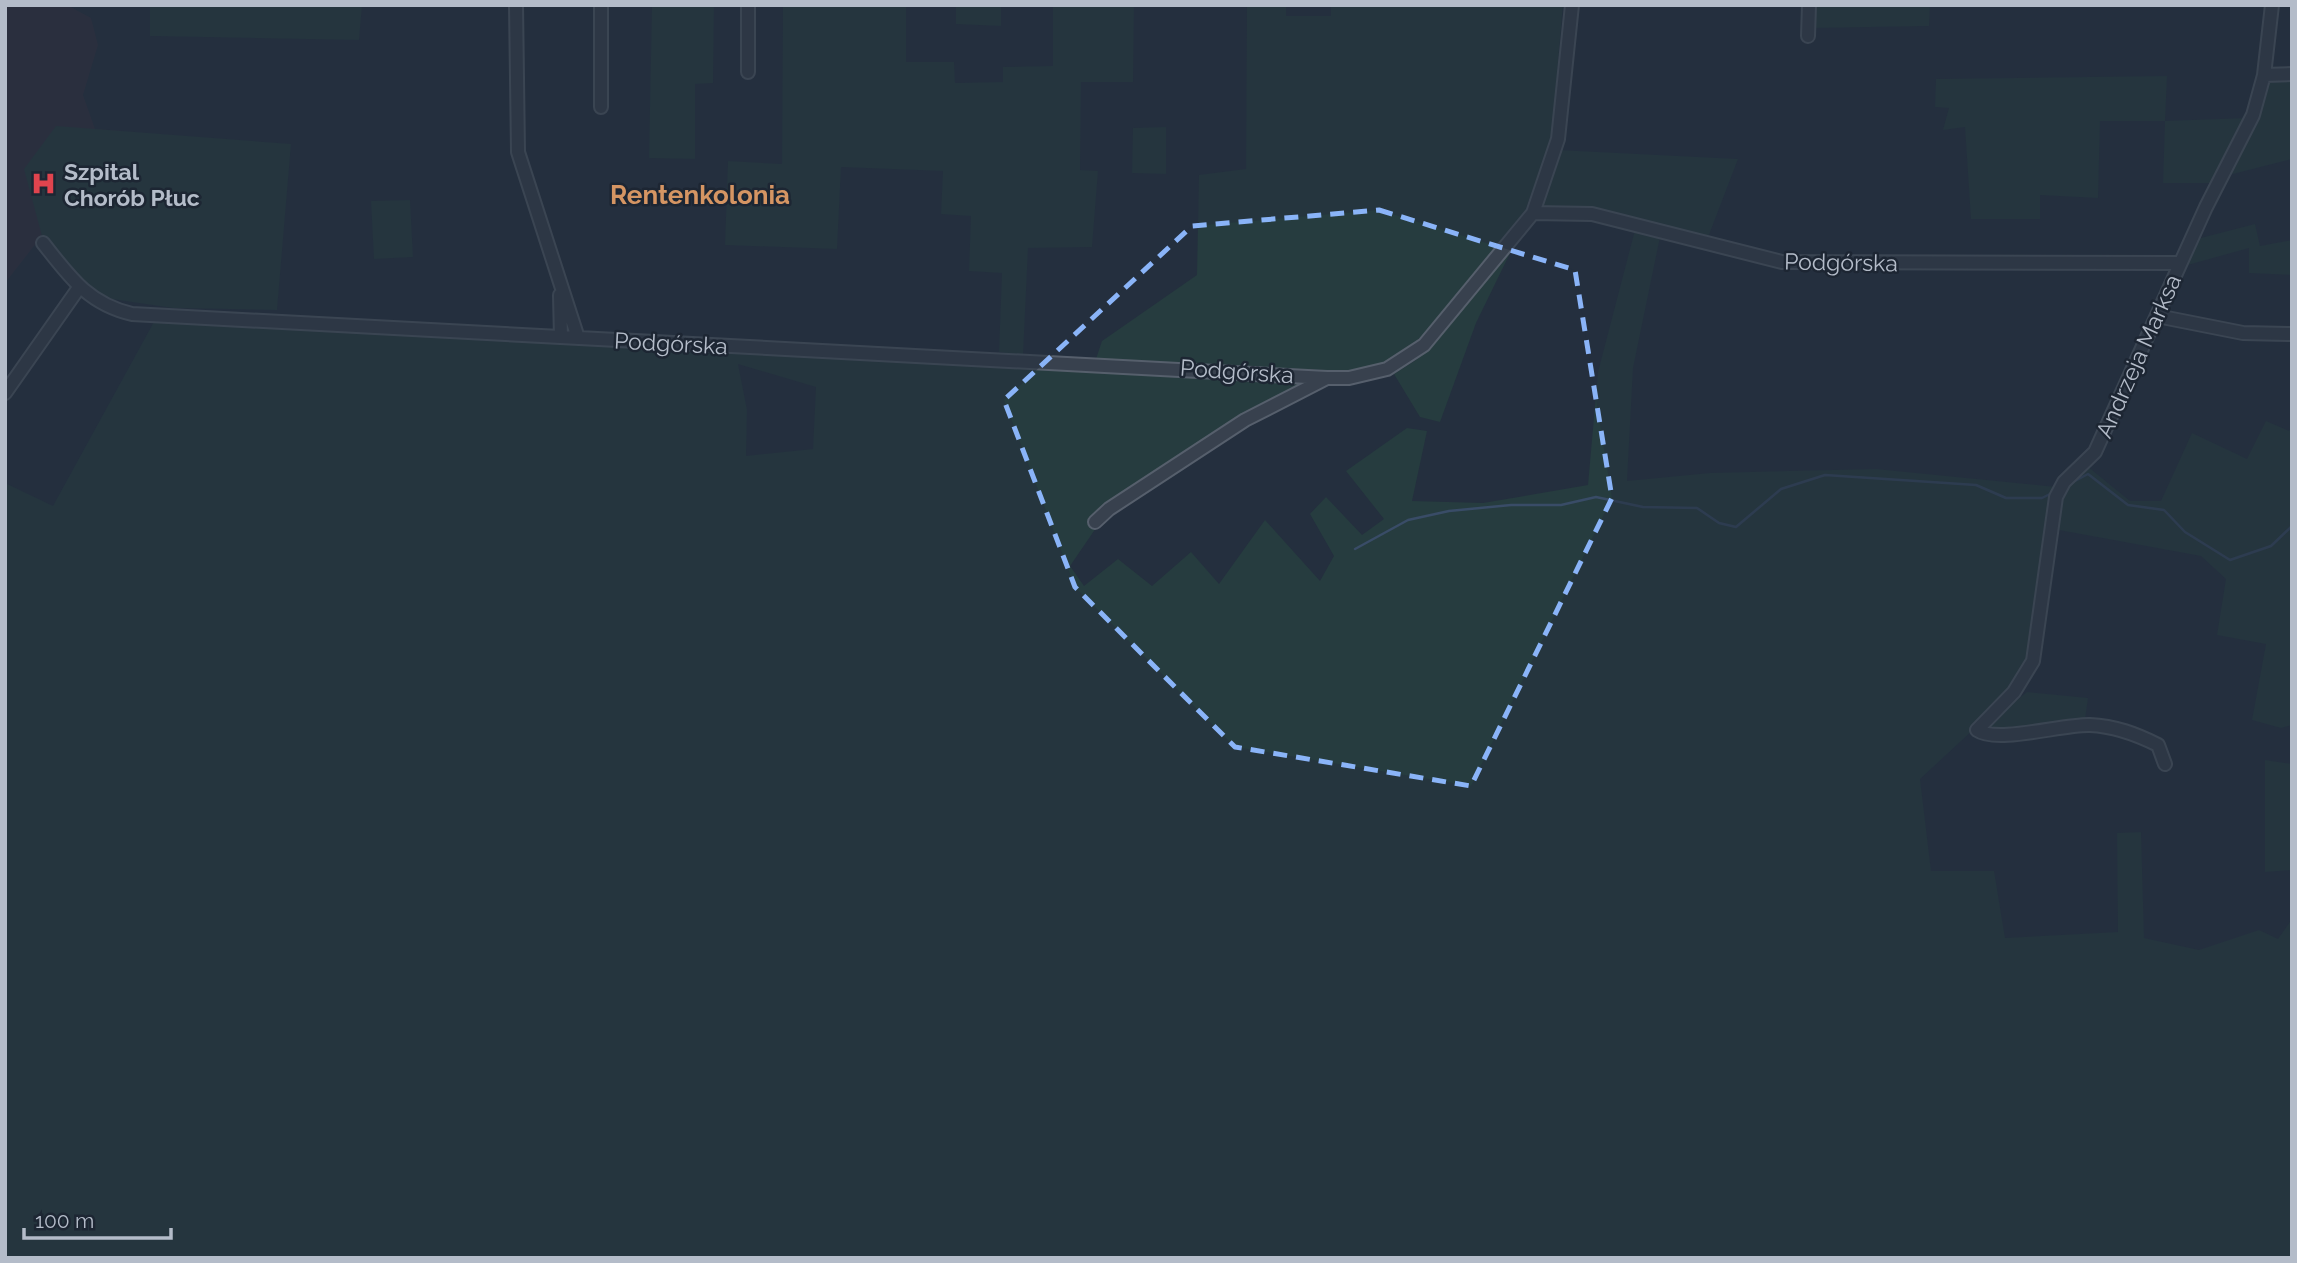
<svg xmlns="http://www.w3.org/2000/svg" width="2297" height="1263" font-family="Raleway,sans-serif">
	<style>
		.medical { fill: #32303f }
		.green { fill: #263c3f; fill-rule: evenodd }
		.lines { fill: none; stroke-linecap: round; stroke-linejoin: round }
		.stream { stroke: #394c67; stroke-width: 2.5 }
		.street-casing { stroke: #565f6c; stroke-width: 16 }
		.street { stroke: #38414e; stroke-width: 12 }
		.marked { fill: none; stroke: #8ab4f8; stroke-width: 5; stroke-dasharray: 14 9; stroke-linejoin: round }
		.labels { text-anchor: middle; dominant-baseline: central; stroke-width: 5; stroke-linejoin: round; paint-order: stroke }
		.poi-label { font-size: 23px; font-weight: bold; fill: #b4bcc9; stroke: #1d2633; text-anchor: start }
		.street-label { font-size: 23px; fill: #b4bcc9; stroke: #1d2633 }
		.quarter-label { font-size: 26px; font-weight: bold; fill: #d59563; stroke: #1d2633 }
	</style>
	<rect width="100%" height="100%" fill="#242f3e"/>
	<path class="medical" d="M 5,5 L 67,5 L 91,18 L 98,45 L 83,95 L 95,129 L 124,131 L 5,283 Z"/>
	<path class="green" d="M 150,5 L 362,5 L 359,40 L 150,36 Z
		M 652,5 L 714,5 L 713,83 L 695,84 L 695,159 L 649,158 Z
		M 783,5 L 906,5 L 906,62 L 954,62 L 955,83 L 1003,82 L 1003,67 L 1053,66 L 1053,5 L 1134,5 L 1133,82 L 1081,82 L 1080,170 L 1098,171 L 1092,247 L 1028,248 L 1023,355 L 999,352 L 1002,273 L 969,271 L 971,216 L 941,214 L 943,171 L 841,167 L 837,249 L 725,245 L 728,161 L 782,164 Z
		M 956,5 L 1001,5 L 1001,26 L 956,24 Z
		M 1247,5 L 1286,5 L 1286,16 L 1331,16 L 1331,5 L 1563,5 L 1551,141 L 1525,211 L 1421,337 L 1389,363 L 1357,371 L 1321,370 L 1096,359 L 1102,341 L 1197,275 L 1199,175 L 1246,169 Z
		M 1813,5 L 1930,5 L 1929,26 L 1812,28 Z
		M 2167,76 L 2165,121 L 2247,118 L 2215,183 L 2163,183 L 2165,121 L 2100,121 L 2098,198 L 2040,195 L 2040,219 L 1971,219 L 1965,127 L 1943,130 L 1949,108 L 1935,107 L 1936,79 Z
		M 2292,77 L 2292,159 L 2225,176 L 2267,79 Z
		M 56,126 L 291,144 L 277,310 L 173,308 L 105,298 L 83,282 L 42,236 L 24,169 Z
		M 1166,127 L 1166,174 L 1132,173 L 1133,128 Z
		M 1558,150 L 1738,159 L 1707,240 L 1539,206 Z
		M 410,200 L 413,257 L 374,259 L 371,201 Z
		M 2255,224 L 2260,246 L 2292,240 L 2292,275 L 2249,273 L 2249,248 L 2184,266 L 2197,239 Z
		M 1635,230 L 1660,237 L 1633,368 L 1627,481 L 1710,473 L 1876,469 L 2056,487 L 2032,663 L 2014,692 L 1920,779 L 1931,871 L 1994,871 L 2005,938 L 2118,932 L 2117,833 L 2141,832 L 2144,938 L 2199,950 L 2259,930 L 2278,939 L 2292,919 L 2292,1258 L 5,1258 L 5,483 L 53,506 L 155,320 L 736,353 L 892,357 L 1295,378 L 1299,383 L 1298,390 L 1105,503 L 1096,528 L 1070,566 L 1084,586 L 1118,559 L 1152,586 L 1191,552 L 1219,584 L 1265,520 L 1320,581 L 1334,556 L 1310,514 L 1326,497 L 1362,535 L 1384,519 L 1346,471 L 1407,428 L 1427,431 L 1412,501 L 1483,503 L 1588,485 L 1598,372 ZM 738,364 L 816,387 L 813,449 L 746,456 L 747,410 Z
		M 1513,247 L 1476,323 L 1440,422 L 1420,417 L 1394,374 L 1416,360 Z
		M 2266,421 L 2289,431 L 2292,426 L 2292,725 L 2281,728 L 2252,720 L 2266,644 L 2217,635 L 2226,579 L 2201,556 L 2059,530 L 2061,497 L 2087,466 L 2130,501 L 2161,501 L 2192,433 L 2247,459 Z
		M 2027,692 L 2088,698 L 2085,719 L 1994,730 L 1991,725 L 1995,718 Z
		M 2265,760 L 2292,764 L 2292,870 L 2265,872 Z"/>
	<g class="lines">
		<path class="stream" d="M 2071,483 L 2088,474 L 2128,505 L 2164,510 L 2185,532 L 2230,560 L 2271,546 L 2292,526
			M 1355,549 L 1408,520 L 1449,511 L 1511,505 L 1561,505 L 1596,497 L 1643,507 L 1697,508 L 1719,523 L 1736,527 L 1781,489 L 1825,475 L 1976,485 L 2006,498 L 2042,498 L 2050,494"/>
		<defs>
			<path id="street" d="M 516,5 L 518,152 L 578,338
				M 1808,36 L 1809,5
				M 748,72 L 748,5
				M 2264,75 L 2292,74
				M 601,107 L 601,5
				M 1533,213 L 1592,214 L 1782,262 L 2180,263
				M 43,243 C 69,276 88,304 132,314 L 1327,378 L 1349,378 L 1387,369 L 1424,345 L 1533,213 L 1558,139 L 1572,5
				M 560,295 L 561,337
				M 2157,316 L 2243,333 L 2292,334
				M 5,393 L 78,289
				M 1095,522 L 1109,509 L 1245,420 L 1327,378
				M 2165,764 L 2158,745 C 2136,734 2115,726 2090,725 C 2063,724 1997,744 1977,730 L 2014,692 L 2033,661 L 2056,497 L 2064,482 L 2095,452 L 2206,207 L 2253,115 L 2264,75 L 2272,5"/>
		</defs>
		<use href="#street" class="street-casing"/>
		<use href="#street" class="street"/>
	</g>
	<path d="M0 0H2297V1263H0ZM 1379,210 L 1575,270 L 1612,498 L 1471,786 L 1235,747 L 1075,587 L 1004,400 L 1192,226 Z" fill="#242f3e" fill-opacity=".55" fill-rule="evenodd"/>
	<path class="marked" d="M 1379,210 L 1575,270 L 1612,498 L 1471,786 L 1235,747 L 1075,587 L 1004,400 L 1192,226 Z"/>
	<defs>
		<symbol id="hospital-bare" viewBox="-9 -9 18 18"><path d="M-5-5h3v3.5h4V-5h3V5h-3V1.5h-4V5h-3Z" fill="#e0444e" stroke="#1d2633" stroke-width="2.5" paint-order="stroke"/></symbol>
	</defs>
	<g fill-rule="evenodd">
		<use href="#hospital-bare" x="26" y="166" width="35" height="35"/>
	</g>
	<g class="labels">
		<g class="poi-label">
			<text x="64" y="171">Szpital<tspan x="64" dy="26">Chorób Płuc</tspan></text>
		</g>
		<g class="street-label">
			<text transform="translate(1841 262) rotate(1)">Podgórska</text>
			<text transform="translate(671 343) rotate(3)">Podgórska</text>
			<text transform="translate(2138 356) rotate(-66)">Andrzeja Marksa</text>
			<text transform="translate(1237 371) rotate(4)">Podgórska</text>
		</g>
		<g class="quarter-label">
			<text x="700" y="195">Rentenkolonia</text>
		</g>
	</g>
	<rect width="2297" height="1263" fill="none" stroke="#b4bcc9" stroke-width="14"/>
	<path d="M24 1228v10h147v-10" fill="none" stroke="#b4bcc9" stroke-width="3.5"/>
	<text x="35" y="1228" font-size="21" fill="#b4bcc9" stroke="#1d2633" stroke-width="5" paint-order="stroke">100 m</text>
</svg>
